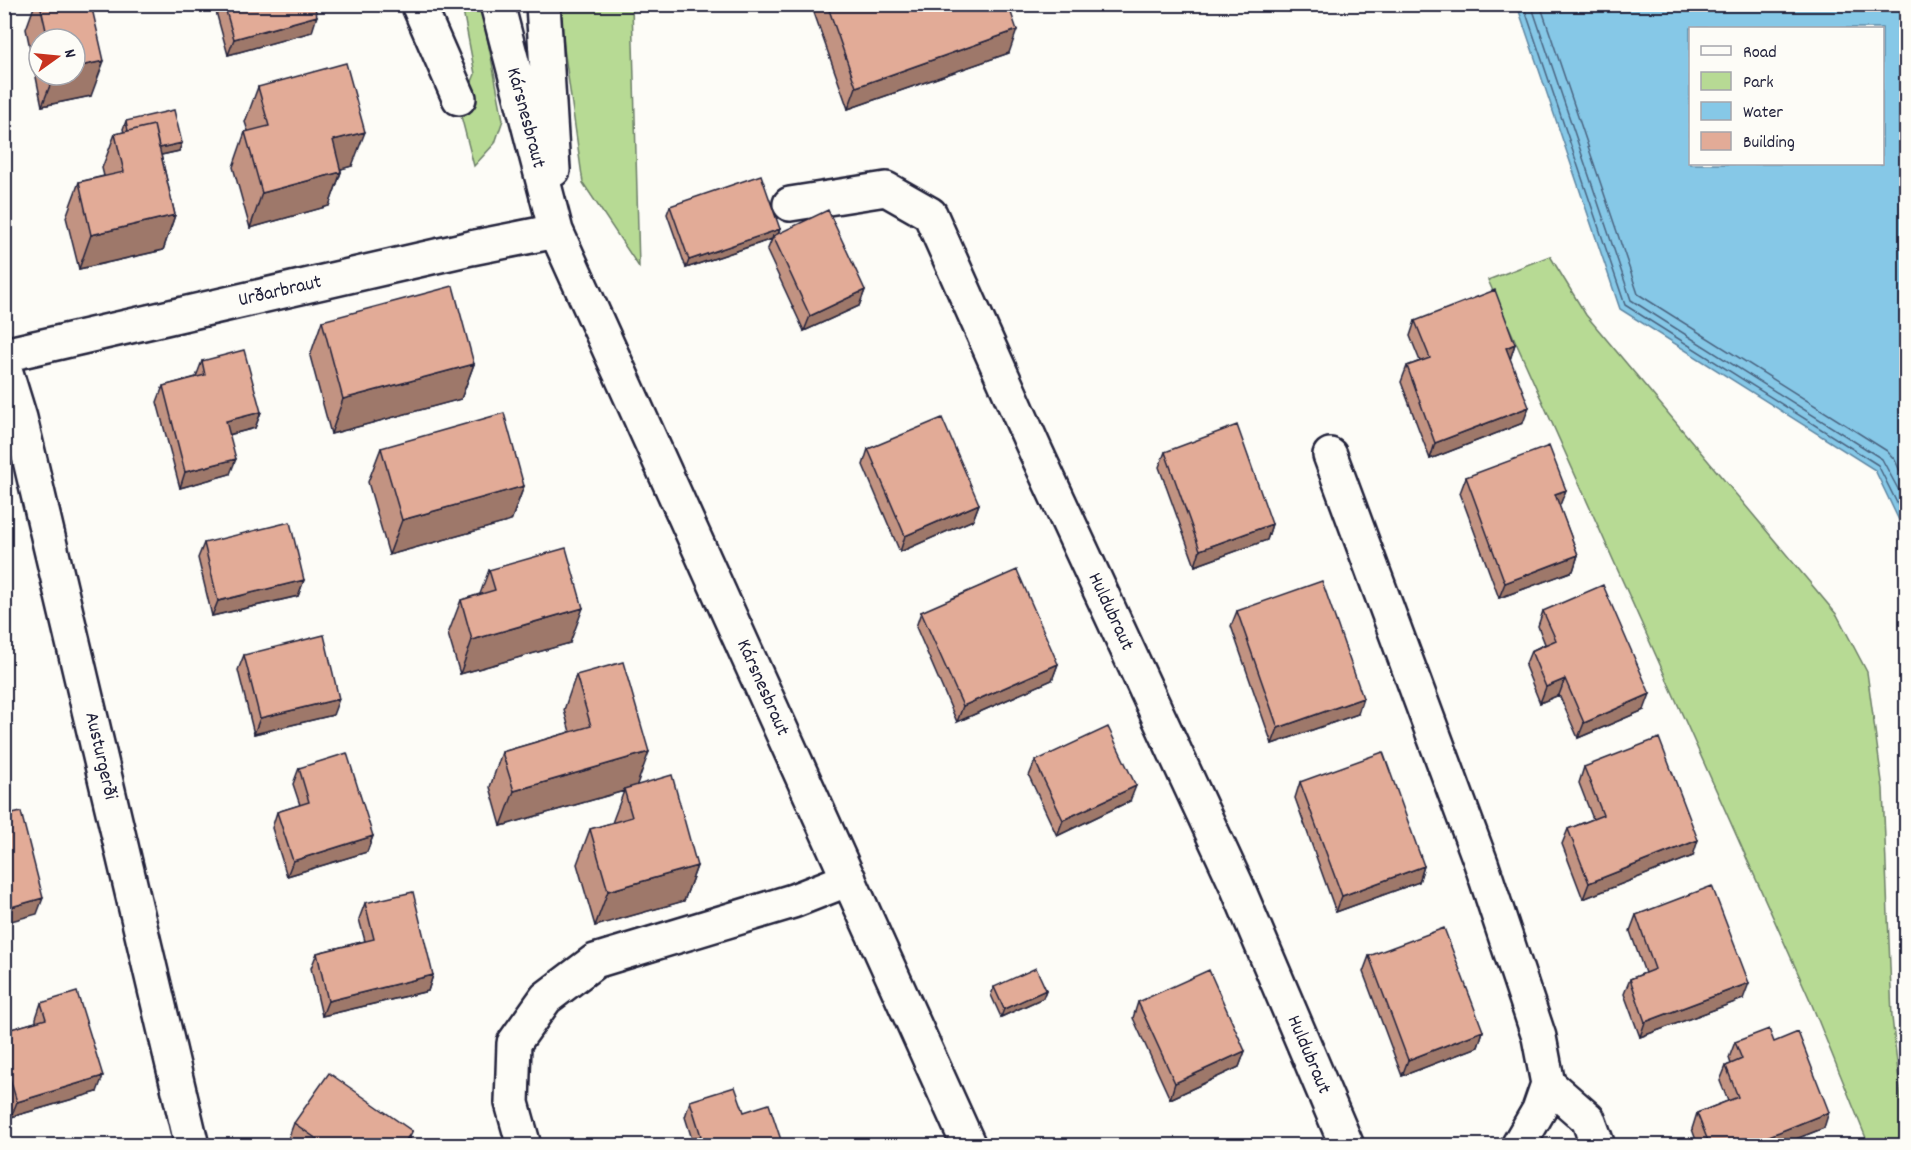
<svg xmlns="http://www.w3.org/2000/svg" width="1911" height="1150" font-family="Dekko,sans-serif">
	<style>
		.green { fill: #b7da94; stroke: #6c7e68; stroke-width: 1.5 }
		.water { fill: #86c8e7; stroke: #5e86a2; stroke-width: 1.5; fill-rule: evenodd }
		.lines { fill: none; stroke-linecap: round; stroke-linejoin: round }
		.shore { stroke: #4a6480; stroke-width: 1.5 }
		.minor-casing { stroke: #22223b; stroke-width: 38 }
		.minor { stroke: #fdfcf7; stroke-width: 33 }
		.wall { fill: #c29382; stroke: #22223b; stroke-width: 1.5; fill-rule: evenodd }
		.shaded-wall { fill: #9e786a; stroke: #22223b; stroke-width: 1.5 }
		.building { fill: #e2ab97; stroke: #22223b; stroke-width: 1.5 }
		.labels { text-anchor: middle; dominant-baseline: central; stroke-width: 5; stroke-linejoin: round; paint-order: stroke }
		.street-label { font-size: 20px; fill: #22223b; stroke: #fdfcf7 }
	</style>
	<rect width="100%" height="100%" fill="#fdfcf7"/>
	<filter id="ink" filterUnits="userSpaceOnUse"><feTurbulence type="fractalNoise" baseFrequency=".0167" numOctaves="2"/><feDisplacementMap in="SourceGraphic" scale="12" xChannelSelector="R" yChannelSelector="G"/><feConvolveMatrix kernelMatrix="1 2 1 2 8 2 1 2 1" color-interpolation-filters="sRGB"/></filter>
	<g filter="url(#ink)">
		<path class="green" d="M 462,5 L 481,5 L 503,120 L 495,143 L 474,166 L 460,112 L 475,74 Z
			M 558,5 L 632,5 L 639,267 L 583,183 Z
			M 1550,256 L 1586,315 L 1837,615 L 1867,672 L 1883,789 L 1892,1017 L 1906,1145 L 1863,1145 L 1868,1143 L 1810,1000 L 1488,280 Z
			M 1902,687 L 1906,695 L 1906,851 Z"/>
		<path class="water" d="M 1517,5 L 1906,5 L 1906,535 L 1875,470 L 1620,309 ZM 1690,28 L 1882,28 L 1882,164 L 1690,164 Z"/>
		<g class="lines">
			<path class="shore" d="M 1523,4 L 1625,305 L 1878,465 L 1906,521
				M 1531,4 L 1631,300 L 1882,459 L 1906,504
				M 1540,4 L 1638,294 L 1887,451 L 1895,460 L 1906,484"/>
			<defs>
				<path id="minor" d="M 418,4 L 459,98
					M 497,4 L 556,231 L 969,1146
					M 543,4 L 553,170
					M 790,204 L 886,189 L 930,214 L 1036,452 L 1236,884 L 1347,1146
					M 4,355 L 471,248 L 556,231
					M 4,366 L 20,418 L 192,1146
					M 1330,455 L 1481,863 L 1539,1037 L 1548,1084 L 1588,1119 L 1598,1146
					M 524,1146 L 512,1103 L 514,1043 L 546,998 L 595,961 L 793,901 L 849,879
					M 1518,1146 L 1539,1110 L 1548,1084"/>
			</defs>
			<use href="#minor" class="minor-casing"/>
			<use href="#minor" class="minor"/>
		</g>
		<path class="wall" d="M 35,4 L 91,4 L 91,96 L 42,106 L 26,29 ZM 39,39 L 75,39 L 75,75 L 39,75 Z
			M 216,4 L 314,4 L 312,32 L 228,55 L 215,8 Z
			M 811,4 L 1008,4 L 1009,53 L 848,109 Z
			M 258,87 L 352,166 L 341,169 L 341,172 L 329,206 L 250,228 L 233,167 L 245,132 L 248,131 L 245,122 Z
			M 126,121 L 182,143 L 179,151 L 161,155 L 175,215 L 163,250 L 79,269 L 66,217 L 79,182 L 104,176 L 102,168 L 115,134 L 124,132 L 123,129 Z
			M 670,206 L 780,229 L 778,233 L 865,290 L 859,306 L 804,331 L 767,251 L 772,239 L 686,268 L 667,214 Z
			M 322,321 L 474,364 L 461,399 L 331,434 L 310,356 Z
			M 1415,321 L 1515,344 L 1510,359 L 1523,423 L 1430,459 L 1401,382 L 1407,366 L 1420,361 L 1410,336 Z
			M 202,361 L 261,412 L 255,428 L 229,435 L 230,474 L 180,488 L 157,402 L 163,386 L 196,377 Z
			M 381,448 L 524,486 L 511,521 L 389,555 L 368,482 Z
			M 868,449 L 979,504 L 973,520 L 900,552 L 863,465 Z
			M 1165,452 L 1272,524 L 1267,540 L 1195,566 L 1159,467 Z
			M 1466,477 L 1566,490 L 1559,506 L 1578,555 L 1573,571 L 1499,598 L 1460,493 Z
			M 204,543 L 304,580 L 298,596 L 212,616 L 198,558 Z
			M 489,570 L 570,643 L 460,674 L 448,634 L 461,600 L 480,594 Z
			M 1237,611 L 1358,714 L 1272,744 L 1231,626 Z
			M 1543,611 L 1644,710 L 1578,738 L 1559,695 L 1540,703 L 1525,666 L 1531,651 L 1545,644 L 1538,626 Z
			M 921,612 L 1058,664 L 1052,680 L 957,722 L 916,627 Z
			M 244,655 L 333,715 L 254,734 L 238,670 Z
			M 576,675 L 637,785 L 697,866 L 684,901 L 595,926 L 577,864 L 590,829 L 612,823 L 624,791 L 501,826 L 490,787 L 502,752 L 570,732 L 564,710 Z
			M 1035,761 L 1130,801 L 1057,836 L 1029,776 Z
			M 1584,767 L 1693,856 L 1583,899 L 1562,844 L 1568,829 L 1593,819 L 1579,783 Z
			M 299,768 L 373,836 L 367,852 L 287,876 L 272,828 L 277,812 L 300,805 L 293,784 Z
			M 1300,782 L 1424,866 L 1419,882 L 1336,912 L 1295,798 Z
			M 365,903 L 433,975 L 428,991 L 322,1016 L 311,968 L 317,953 L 365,941 L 359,919 Z
			M 1636,915 L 1743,999 L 1640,1037 L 1624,994 L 1630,979 L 1645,973 L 1630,931 Z
			M 1369,956 L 1483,1031 L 1478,1047 L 1402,1076 L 1363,972 Z
			M 994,987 L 1046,990 L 1043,998 L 1001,1017 L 991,995 Z
			M 1138,1002 L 1245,1051 L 1239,1067 L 1170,1099 L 1133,1018 Z
			M 41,1003 L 97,1092 L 11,1117 L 4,1094 L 4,1031 L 36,1022 L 36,1018 Z
			M 1735,1042 L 1774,1042 L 1824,1128 L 1778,1146 L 1698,1146 L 1692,1129 L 1697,1113 L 1728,1101 L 1720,1081 L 1726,1066 L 1731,1064 L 1729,1058 Z
			M 690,1101 L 744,1112 L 783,1146 L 678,1146 L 678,1144 L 692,1139 L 685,1117 Z
			M 294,1123 L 412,1131 L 407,1146 L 298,1146 L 288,1139 Z"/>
		<path class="shaded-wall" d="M 317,16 L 312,32 L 228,55 L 234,39 Z
			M 1017,30 L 1009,53 L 848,109 L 856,87 Z
			M 104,61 L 91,96 L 42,106 L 54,75 L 75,75 L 75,67 Z
			M 365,132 L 352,166 L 320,175 L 333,140 Z
			M 182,143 L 179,151 L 130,162 L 133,154 Z
			M 341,172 L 329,206 L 250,228 L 262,193 Z
			M 175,215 L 163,250 L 79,269 L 91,235 Z
			M 780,229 L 777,237 L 773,236 L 772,239 L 686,268 L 689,260 Z
			M 865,290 L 859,306 L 804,331 L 810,316 Z
			M 1515,344 L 1510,360 L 1506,348 Z
			M 474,364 L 461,399 L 331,434 L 343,399 Z
			M 1529,407 L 1523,423 L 1430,459 L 1435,443 Z
			M 261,412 L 255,428 L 220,437 L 226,421 Z
			M 236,459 L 230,474 L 180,488 L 185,472 Z
			M 524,486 L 511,521 L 389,555 L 402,520 Z
			M 1566,490 L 1560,505 L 1549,510 L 1555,494 Z
			M 979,504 L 973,520 L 900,552 L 905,536 Z
			M 1272,524 L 1267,540 L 1195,566 L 1200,550 Z
			M 1578,555 L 1573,571 L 1499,598 L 1505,583 Z
			M 304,580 L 298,596 L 212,616 L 218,601 Z
			M 583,608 L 570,643 L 460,674 L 472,640 Z
			M 1058,664 L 1052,680 L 957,722 L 963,706 Z
			M 1565,679 L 1559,695 L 1540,703 L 1546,687 Z
			M 1650,694 L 1644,710 L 1578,738 L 1584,723 Z
			M 1363,698 L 1358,714 L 1272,744 L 1278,728 Z
			M 339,699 L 333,715 L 254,734 L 260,718 Z
			M 649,752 L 636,787 L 624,789 L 624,791 L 501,826 L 514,791 Z
			M 1136,786 L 1130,801 L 1057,836 L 1063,820 Z
			M 373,836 L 367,852 L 287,876 L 293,861 Z
			M 1698,840 L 1693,856 L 1583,899 L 1589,883 Z
			M 697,866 L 684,901 L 595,926 L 608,891 Z
			M 1424,866 L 1419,882 L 1336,912 L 1342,896 Z
			M 43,898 L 37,914 L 4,923 L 4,909 Z
			M 433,975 L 428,991 L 322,1016 L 328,1001 Z
			M 1749,983 L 1743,999 L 1640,1037 L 1645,1022 Z
			M 1046,990 L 1043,998 L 1001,1017 L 1004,1009 Z
			M 1483,1031 L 1478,1047 L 1402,1076 L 1408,1060 Z
			M 1245,1051 L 1239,1067 L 1170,1099 L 1175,1083 Z
			M 103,1076 L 97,1092 L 11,1117 L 17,1102 Z
			M 1829,1112 L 1824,1128 L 1778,1146 L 1744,1146 Z
			M 412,1131 L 407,1146 L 402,1146 Z"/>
		<path class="building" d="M 40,4 L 91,4 L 104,61 L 75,67 L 75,39 L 48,39 Z
			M 224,4 L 314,4 L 317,16 L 234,39 Z
			M 827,4 L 1008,4 L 1017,30 L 856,87 Z
			M 346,63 L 365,132 L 333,140 L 341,172 L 262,193 L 245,132 L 269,126 L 258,87 Z
			M 174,110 L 182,143 L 159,148 L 154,125 L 128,131 L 126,121 Z
			M 154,125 L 175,215 L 91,235 L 79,182 L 124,172 L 115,134 Z
			M 761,175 L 780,229 L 689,260 L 670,206 Z
			M 828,210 L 865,290 L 810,316 L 773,236 Z
			M 453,286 L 474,364 L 343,399 L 322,321 Z
			M 1495,290 L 1515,344 L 1506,348 L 1529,407 L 1435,443 L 1407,366 L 1430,358 L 1415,321 Z
			M 244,350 L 261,412 L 226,421 L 236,459 L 185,472 L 163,386 L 205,375 L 202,361 Z
			M 504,413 L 524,486 L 402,520 L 381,448 Z
			M 942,418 L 979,504 L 905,536 L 868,449 Z
			M 1237,425 L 1272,524 L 1200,550 L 1165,452 Z
			M 1549,446 L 1566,490 L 1555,494 L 1578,555 L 1505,583 L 1466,477 Z
			M 290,522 L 304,580 L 218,601 L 204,543 Z
			M 566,548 L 583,608 L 472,640 L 461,600 L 495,590 L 489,570 Z
			M 1017,570 L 1058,664 L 963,706 L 921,612 Z
			M 1322,581 L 1363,698 L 1278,728 L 1237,611 Z
			M 1603,585 L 1650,694 L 1584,723 L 1565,679 L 1546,687 L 1531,651 L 1556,640 L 1543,611 Z
			M 324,635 L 339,699 L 260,718 L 244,655 Z
			M 623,662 L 649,752 L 514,791 L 502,752 L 591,726 L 576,675 Z
			M 4,708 L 7,717 L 4,718 Z
			M 1108,727 L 1136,786 L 1063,820 L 1035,761 Z
			M 1659,738 L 1698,840 L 1589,883 L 1568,829 L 1603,815 L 1584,767 Z
			M 1383,752 L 1424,866 L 1342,896 L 1300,782 Z
			M 347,753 L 373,836 L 293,861 L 277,812 L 309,802 L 299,768 Z
			M 672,775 L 697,866 L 608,891 L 590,829 L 632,817 L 624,789 Z
			M 21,812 L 43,898 L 4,909 L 4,816 Z
			M 1712,886 L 1749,983 L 1645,1022 L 1630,979 L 1655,969 L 1636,915 Z
			M 413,892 L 433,975 L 328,1001 L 317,953 L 374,939 L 365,903 Z
			M 1444,928 L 1483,1031 L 1408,1060 L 1369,956 Z
			M 1036,968 L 1046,990 L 1004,1009 L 994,987 Z
			M 1209,970 L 1245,1051 L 1175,1083 L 1138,1002 Z
			M 77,992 L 103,1076 L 17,1102 L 4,1059 L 4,1031 L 46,1019 L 41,1003 Z
			M 1769,1029 L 1774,1042 L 1798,1032 L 1829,1112 L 1744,1146 L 1710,1146 L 1697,1113 L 1738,1097 L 1726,1066 L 1742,1059 L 1735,1042 Z
			M 329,1073 L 412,1131 L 402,1146 L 319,1146 L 321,1142 L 294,1123 Z
			M 735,1087 L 744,1112 L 769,1104 L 783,1146 L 679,1146 L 678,1144 L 701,1136 L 690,1101 Z"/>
	</g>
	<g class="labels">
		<g class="street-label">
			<text transform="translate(525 118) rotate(75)">Kársnesbraut</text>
			<text transform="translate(280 292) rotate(-13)">Urðarbraut</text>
			<text transform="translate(1110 612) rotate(65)">Huldubraut</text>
			<text transform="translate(762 688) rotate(66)">Kársnesbraut</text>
			<text transform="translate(100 756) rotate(77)">Austurgerði</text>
			<text transform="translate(1308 1055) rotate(67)">Huldubraut</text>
		</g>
	</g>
	<rect width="1911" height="1150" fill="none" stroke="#fdfcf7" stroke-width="24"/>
	<rect x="12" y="12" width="1887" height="1126" fill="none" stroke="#22223b" stroke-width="2" filter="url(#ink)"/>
	<rect x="1689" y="27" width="195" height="138" fill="#fdfcf7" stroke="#a5a5ac" stroke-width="1.5"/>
	<rect x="1701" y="46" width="30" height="9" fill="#fdfcf7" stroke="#a5a5ac" stroke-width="1.5"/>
	<text x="1743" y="57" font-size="18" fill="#22223b">Road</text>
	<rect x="1701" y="72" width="30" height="18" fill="#b7da94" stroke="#a5a5ac" stroke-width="1.5"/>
	<text x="1743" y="87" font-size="18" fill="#22223b">Park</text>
	<rect x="1701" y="102" width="30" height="18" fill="#86c8e7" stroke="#a5a5ac" stroke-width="1.5"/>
	<text x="1743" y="117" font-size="18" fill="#22223b">Water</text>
	<rect x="1701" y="132" width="30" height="18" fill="#e2ab97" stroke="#a5a5ac" stroke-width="1.5"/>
	<text x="1743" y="147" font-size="18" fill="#22223b">Building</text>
	<g transform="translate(57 57) rotate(75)"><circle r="28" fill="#fdfcf7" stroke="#a5a5ac" stroke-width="1.5"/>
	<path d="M0-4.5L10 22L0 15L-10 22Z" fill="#c8321e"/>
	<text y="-9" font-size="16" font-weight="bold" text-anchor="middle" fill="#22223b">N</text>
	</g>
</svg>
